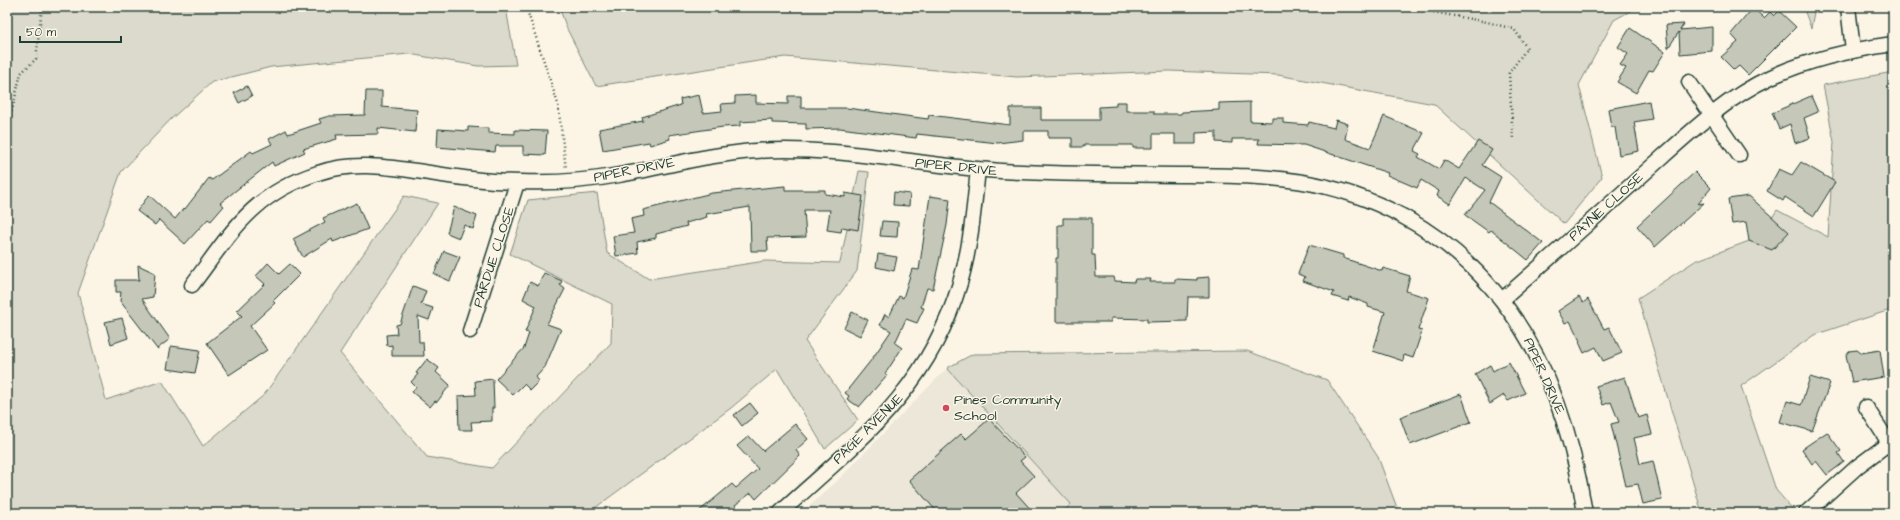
<svg xmlns="http://www.w3.org/2000/svg" width="1900" height="520" font-family="'Architects Daughter',sans-serif">
	<style>
		.built { fill: #ece7d8 }
		.green { fill: #dcdacc; stroke: #7e8c80 }
		.building { fill: #c5c7b9; stroke: #1f3d34 }
		.lines { fill: none; stroke-linecap: round; stroke-linejoin: round }
		.minor-casing { stroke: #1f3d34; stroke-width: 17 }
		.path { stroke: #1f3d34; stroke-width: 2.5; stroke-dasharray: 1 3; stroke-linecap: butt }
		.minor { stroke: #fcf5e5; stroke-width: 14 }
		.poi-dot { fill: #d1495b; stroke: #fcf5e5; stroke-width: 1.5 }
		.labels { text-anchor: middle; dominant-baseline: central; stroke-width: 3; stroke-linejoin: round; paint-order: stroke }
		.street-label { font-size: 14px; fill: #1f3d34; stroke: #fcf5e5 }
		.poi-label { font-size: 14px; fill: #1f3d34; stroke: #fcf5e5; text-anchor: start }
	</style>
	<rect width="100%" height="100%" fill="#fcf5e5"/>
	<filter id="ink" filterUnits="userSpaceOnUse"><feTurbulence type="fractalNoise" baseFrequency=".025" numOctaves="2"/><feDisplacementMap in="SourceGraphic" scale="8" xChannelSelector="R" yChannelSelector="G"/><feConvolveMatrix kernelMatrix="1 2 1 2 8 2 1 2 1" color-interpolation-filters="sRGB"/></filter>
	<g filter="url(#ink)">
		<path class="built" d="M 947,368 L 1071,504 L 1062,513 L 802,513 L 837,481 Z"/>
		<path class="green" d="M 7,7 L 506,8 L 516,65 L 478,66 L 409,54 L 271,67 L 212,82 L 170,120 L 121,172 L 78,293 L 106,400 L 162,381 L 203,446 L 264,395 L 404,196 L 438,203 L 340,353 L 427,457 L 492,468 L 611,343 L 612,304 L 510,254 L 528,200 L 597,193 L 607,253 L 649,279 L 765,261 L 840,263 L 859,171 L 869,172 L 857,271 L 805,341 L 858,420 L 825,449 L 777,369 L 731,408 L 588,513 L 7,513 Z
			M 559,7 L 1638,7 L 1614,20 L 1579,85 L 1602,177 L 1564,224 L 1434,104 L 1278,75 L 1169,71 L 1017,77 L 785,57 L 596,86 L 567,29 Z
			M 1803,7 L 1815,7 L 1811,28 Z
			M 1893,72 L 1893,309 L 1814,335 L 1741,386 L 1776,490 L 1796,513 L 1702,513 L 1638,298 L 1695,261 L 1760,237 L 1777,210 L 1828,237 L 1834,142 L 1823,85 Z
			M 1247,351 L 1327,380 L 1378,457 L 1399,513 L 1062,513 L 1071,504 L 947,368 L 973,354 Z"/>
		<path class="building" d="M 1753,8 L 1764,18 L 1770,12 L 1774,16 L 1779,11 L 1796,27 L 1748,75 L 1739,66 L 1734,70 L 1721,57 L 1738,42 L 1731,34 Z
			M 1684,24 L 1680,30 L 1712,27 L 1712,51 L 1680,54 L 1679,32 L 1668,48 L 1666,25 Z
			M 1630,28 L 1665,52 L 1653,71 L 1649,70 L 1636,93 L 1617,82 L 1626,68 L 1620,65 L 1628,54 L 1618,47 Z
			M 247,86 L 252,96 L 239,103 L 234,93 Z
			M 366,91 L 382,91 L 382,107 L 417,110 L 415,132 L 378,128 L 378,134 L 336,135 L 337,139 L 303,149 L 305,152 L 274,166 L 272,162 L 220,203 L 224,206 L 211,221 L 208,219 L 185,244 L 159,220 L 155,225 L 137,211 L 149,195 L 175,219 L 184,208 L 185,209 L 209,178 L 212,180 L 251,151 L 253,153 L 272,144 L 269,139 L 286,130 L 288,134 L 321,123 L 319,119 L 329,116 L 365,115 Z
			M 699,95 L 703,113 L 722,111 L 721,104 L 735,103 L 735,96 L 756,95 L 756,103 L 788,104 L 788,96 L 801,96 L 801,108 L 847,108 L 928,119 L 929,115 L 1010,125 L 1010,108 L 1041,108 L 1041,120 L 1099,120 L 1099,107 L 1116,106 L 1116,102 L 1126,102 L 1126,111 L 1154,111 L 1154,114 L 1181,114 L 1182,112 L 1219,110 L 1219,103 L 1250,102 L 1250,121 L 1272,122 L 1272,118 L 1283,118 L 1283,123 L 1308,125 L 1309,122 L 1334,128 L 1336,120 L 1348,124 L 1345,139 L 1370,148 L 1384,116 L 1424,133 L 1414,151 L 1420,154 L 1418,157 L 1439,169 L 1444,160 L 1459,169 L 1478,141 L 1492,150 L 1482,165 L 1501,177 L 1489,202 L 1543,243 L 1528,260 L 1491,230 L 1489,232 L 1465,215 L 1485,190 L 1466,178 L 1450,204 L 1437,196 L 1439,191 L 1421,180 L 1417,188 L 1387,175 L 1388,173 L 1304,145 L 1258,144 L 1259,139 L 1232,139 L 1232,143 L 1216,142 L 1216,132 L 1196,133 L 1196,144 L 1175,144 L 1175,134 L 1153,134 L 1153,148 L 1133,148 L 1133,145 L 1084,145 L 1084,147 L 1072,147 L 1072,138 L 1048,138 L 1048,131 L 1023,131 L 1023,140 L 998,143 L 917,134 L 916,138 L 840,128 L 806,129 L 806,124 L 772,123 L 772,120 L 740,122 L 740,126 L 723,127 L 669,135 L 670,139 L 650,145 L 649,142 L 603,150 L 599,129 L 643,121 L 642,117 L 681,105 L 680,99 Z
			M 1811,96 L 1818,112 L 1804,118 L 1810,138 L 1795,143 L 1790,124 L 1779,129 L 1772,113 Z
			M 1649,101 L 1652,119 L 1634,122 L 1639,151 L 1619,155 L 1615,127 L 1611,127 L 1608,109 Z
			M 468,127 L 488,128 L 488,133 L 515,134 L 515,130 L 547,131 L 545,155 L 523,154 L 523,146 L 496,146 L 495,152 L 437,147 L 438,129 L 468,131 Z
			M 1801,162 L 1835,182 L 1814,216 L 1785,197 L 1783,201 L 1767,191 L 1779,169 L 1792,175 Z
			M 1695,172 L 1711,188 L 1698,204 L 1704,203 L 1655,247 L 1637,226 Z
			M 785,186 L 785,190 L 825,190 L 825,194 L 845,197 L 845,193 L 863,196 L 858,230 L 842,227 L 841,232 L 827,230 L 830,210 L 804,210 L 806,237 L 767,238 L 768,251 L 751,251 L 750,207 L 706,214 L 707,217 L 686,223 L 687,226 L 656,234 L 656,238 L 637,242 L 638,253 L 616,256 L 613,236 L 634,233 L 631,219 L 644,216 L 643,210 L 712,193 Z
			M 894,192 L 910,194 L 909,206 L 893,205 Z
			M 930,196 L 950,199 L 947,225 L 933,289 L 927,288 L 921,307 L 924,308 L 917,323 L 906,319 L 895,343 L 902,348 L 885,374 L 887,375 L 859,407 L 847,399 L 849,396 L 845,393 L 872,359 L 891,331 L 880,325 L 885,314 L 889,317 L 899,296 L 903,298 L 912,269 L 919,270 Z
			M 1749,196 L 1789,232 L 1772,250 L 1749,241 L 1746,222 L 1732,224 L 1728,199 Z
			M 357,203 L 368,229 L 333,242 L 332,239 L 303,257 L 293,239 L 325,222 L 323,218 Z
			M 454,207 L 477,216 L 473,229 L 464,225 L 459,238 L 447,233 Z
			M 1063,218 L 1092,218 L 1092,255 L 1095,255 L 1096,277 L 1114,277 L 1115,281 L 1134,282 L 1135,279 L 1151,279 L 1150,282 L 1175,282 L 1175,279 L 1197,280 L 1197,278 L 1209,277 L 1209,297 L 1188,297 L 1187,321 L 1147,322 L 1147,319 L 1111,318 L 1111,322 L 1056,322 L 1056,258 L 1058,258 L 1058,225 L 1063,225 Z
			M 882,221 L 898,222 L 897,237 L 880,236 Z
			M 1309,245 L 1343,255 L 1343,258 L 1382,271 L 1383,268 L 1410,276 L 1406,291 L 1429,298 L 1418,330 L 1422,331 L 1413,358 L 1404,355 L 1403,361 L 1373,351 L 1385,312 L 1368,307 L 1368,304 L 1349,297 L 1348,301 L 1332,296 L 1334,292 L 1303,281 L 1305,277 L 1298,274 Z
			M 444,251 L 460,257 L 450,281 L 434,274 Z
			M 878,254 L 897,257 L 894,271 L 876,267 Z
			M 268,263 L 279,274 L 290,264 L 300,274 L 273,301 L 275,303 L 250,326 L 267,350 L 229,375 L 207,343 L 242,316 L 237,311 L 265,284 L 256,276 Z
			M 138,265 L 155,273 L 153,297 L 142,299 L 170,339 L 157,349 L 120,301 L 121,292 L 116,292 L 116,280 L 139,280 Z
			M 544,273 L 562,281 L 560,285 L 565,289 L 547,324 L 561,329 L 545,367 L 536,377 L 539,381 L 530,390 L 524,384 L 513,395 L 496,379 L 524,348 L 529,333 L 525,332 L 536,306 L 523,299 L 530,282 L 538,286 Z
			M 413,286 L 426,291 L 421,304 L 433,308 L 429,320 L 418,316 L 419,342 L 423,342 L 424,356 L 392,356 L 392,345 L 387,346 L 386,335 L 397,334 L 396,325 L 400,324 Z
			M 1579,297 L 1583,303 L 1588,299 L 1604,329 L 1609,327 L 1622,353 L 1603,361 L 1596,347 L 1584,353 L 1579,342 L 1580,341 L 1570,321 L 1565,323 L 1558,311 Z
			M 852,312 L 868,320 L 860,336 L 844,328 Z
			M 122,318 L 128,338 L 111,344 L 105,322 Z
			M 171,346 L 200,350 L 195,373 L 167,369 Z
			M 1857,350 L 1861,353 L 1880,350 L 1884,377 L 1852,382 L 1846,355 L 1849,351 Z
			M 427,359 L 439,368 L 436,372 L 450,385 L 437,402 L 435,401 L 430,407 L 412,392 L 416,387 L 411,382 L 418,374 L 416,373 Z
			M 1509,362 L 1525,393 L 1508,401 L 1504,395 L 1490,404 L 1475,374 L 1490,365 L 1493,371 Z
			M 1625,377 L 1638,418 L 1647,415 L 1652,434 L 1634,438 L 1640,464 L 1653,461 L 1662,500 L 1643,504 L 1638,484 L 1626,486 L 1611,424 L 1619,422 L 1611,402 L 1603,405 L 1596,386 Z
			M 1810,377 L 1830,383 L 1812,431 L 1780,422 L 1787,401 L 1801,405 Z
			M 493,379 L 494,408 L 492,408 L 492,421 L 471,422 L 472,430 L 459,430 L 458,396 L 476,395 L 475,381 Z
			M 1461,394 L 1471,422 L 1410,445 L 1400,417 Z
			M 750,403 L 758,413 L 742,426 L 734,415 Z
			M 989,419 L 1025,457 L 1020,461 L 1034,476 L 1016,493 L 1034,513 L 938,513 L 909,480 L 961,434 L 966,439 Z
			M 795,424 L 808,439 L 796,450 L 800,456 L 756,499 L 751,493 L 735,505 L 741,513 L 697,513 L 732,484 L 736,488 L 758,469 L 737,446 L 749,436 L 763,451 Z
			M 1827,432 L 1841,451 L 1838,453 L 1844,462 L 1827,475 L 1816,461 L 1812,464 L 1802,449 Z"/>
		<g class="lines">
			<defs>
				<path id="minor" d="M 1848,7 L 1853,50
					M 1689,82 L 1739,155
					M 192,285 C 231,233 252,194 318,173 C 353,161 387,167 423,172 C 455,177 488,182 521,182 C 553,183 587,181 619,175 C 665,167 709,154 756,151 C 837,145 920,166 1001,171 C 1063,175 1126,174 1189,175 C 1269,176 1331,177 1404,217 C 1517,279 1566,391 1585,513
					M 1502,300 C 1551,257 1600,213 1649,169 C 1687,135 1724,99 1771,77 C 1810,59 1850,50 1893,44
					M 470,331 L 517,183
					M 1866,407 L 1893,449
					M 780,513 C 858,442 929,389 960,283 C 971,246 974,207 978,169
					M 1806,513 L 1858,466 L 1893,440"/>
			</defs>
			<use href="#minor" class="minor-casing"/>
			<path class="path" d="M 336,7 L 350,11 L 372,7
				M 479,7 L 487,9 L 526,7
				M 526,7 L 558,104 L 566,169
				M 1406,7 L 1487,22 L 1514,29 L 1527,48 L 1509,73 L 1513,140
				M 7,131 L 21,73 L 36,59 L 42,7
				M 7,212 L 9,284 L 7,353"/>
			<use href="#minor" class="minor"/>
		</g>
	</g>
	<circle class="poi-dot" cx="946" cy="408" r="4"/>
	<g class="labels">
		<g class="street-label">
			<text transform="translate(956 167) rotate(6)">PIPER DRIVE</text>
			<text transform="translate(634 170) rotate(-11)">PIPER DRIVE</text>
			<text transform="translate(1606 207) rotate(-42)">PAYNE CLOSE</text>
			<text transform="translate(494 257) rotate(-72)">PARDUE CLOSE</text>
			<text transform="translate(1544 376) rotate(66)">PIPER DRIVE</text>
			<text transform="translate(868 429) rotate(-45)">PAGE AVENUE</text>
		</g>
		<g class="poi-label">
			<text x="954" y="400">Pines Community<tspan x="954" dy="16">School</tspan></text>
		</g>
	</g>
	<rect width="1900" height="520" fill="none" stroke="#fcf5e5" stroke-width="24"/>
	<rect x="12" y="12" width="1876" height="496" fill="none" stroke="#1f3d34" stroke-width="1.5" filter="url(#ink)"/>
	<path d="M20 36v6h101v-6" fill="none" stroke="#1f3d34" stroke-width="2"/>
	<text x="26" y="36" font-size="12" fill="#1f3d34" stroke="#fcf5e5" stroke-width="3" paint-order="stroke">50 m</text>
</svg>
